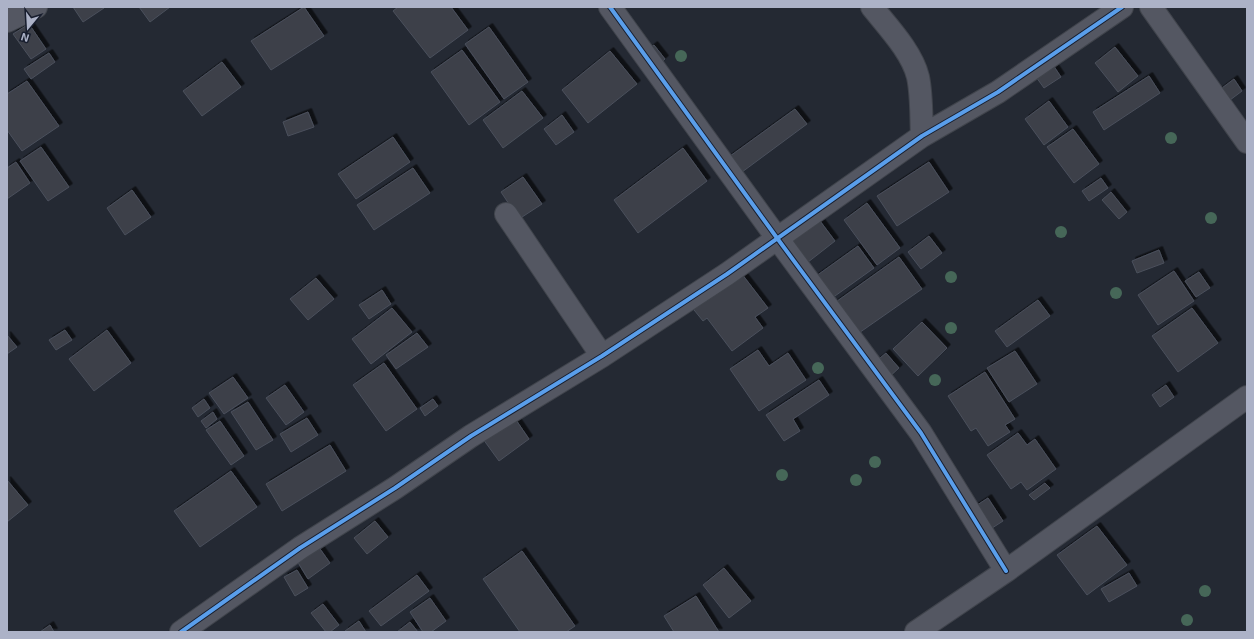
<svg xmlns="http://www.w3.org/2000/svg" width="1254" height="639" font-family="'Exo 2',sans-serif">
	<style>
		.building { fill: #3c404a; stroke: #4b505c; filter: url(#shadow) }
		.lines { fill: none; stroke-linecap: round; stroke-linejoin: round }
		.minor-casing { stroke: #40444c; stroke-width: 24 }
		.minor { stroke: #545762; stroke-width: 22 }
		.cycleway-casing { stroke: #181e2e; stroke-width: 6 }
		.cycleway { stroke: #5a9eea; stroke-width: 4 }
		.tree { fill: #466758 }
	</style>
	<defs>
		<filter id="shadow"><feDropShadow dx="3.5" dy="-3.5" stdDeviation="0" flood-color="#0009"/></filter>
	</defs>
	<rect width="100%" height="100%" fill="#242933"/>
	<path class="building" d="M 73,7 L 104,7 L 104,8 L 83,22 Z
		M 139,7 L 170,7 L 150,22 Z
		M 304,7 L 324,36 L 271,70 L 251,41 Z
		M 398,7 L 451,7 L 468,30 L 430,58 L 393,11 Z
		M 29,24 L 46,49 L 31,59 L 13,34 Z
		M 489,27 L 528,82 L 504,99 L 465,44 Z
		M 654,45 L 665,59 L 656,67 L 645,52 Z
		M 1115,47 L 1138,76 L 1118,92 L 1095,63 Z
		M 462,50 L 500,102 L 469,125 L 431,72 Z
		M 610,51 L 637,84 L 588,123 L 562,90 Z
		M 49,53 L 55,62 L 31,79 L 24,69 Z
		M 1049,59 L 1061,77 L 1044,88 L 1031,70 Z
		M 222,62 L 241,87 L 202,116 L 183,91 Z
		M 1149,76 L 1160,93 L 1104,130 L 1093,112 Z
		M 1234,79 L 1242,91 L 1226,103 L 1218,91 Z
		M 27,81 L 59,126 L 22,151 L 7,130 L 7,94 Z
		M 522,91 L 543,118 L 503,148 L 483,120 Z
		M 1049,101 L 1068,127 L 1044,145 L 1025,119 Z
		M 795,109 L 807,124 L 738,175 L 726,159 Z
		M 308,112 L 314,127 L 288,136 L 283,122 Z
		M 562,115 L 574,132 L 556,145 L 544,129 Z
		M 1073,129 L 1099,164 L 1074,183 L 1047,147 Z
		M 393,137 L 410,162 L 356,199 L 338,174 Z
		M 41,147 L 69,187 L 48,201 L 20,161 Z
		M 683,148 L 707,181 L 638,233 L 614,200 Z
		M 16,162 L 30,183 L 7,199 L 7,168 Z
		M 929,162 L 949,192 L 897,226 L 877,196 Z
		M 413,168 L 430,193 L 374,230 L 357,205 Z
		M 523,177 L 542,204 L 519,219 L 501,192 Z
		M 1101,178 L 1108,188 L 1089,201 L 1082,191 Z
		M 132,190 L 151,217 L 125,235 L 107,208 Z
		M 1111,192 L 1127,212 L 1119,219 L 1102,200 Z
		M 867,203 L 900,248 L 877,265 L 844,220 Z
		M 820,221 L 835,241 L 803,266 L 787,245 Z
		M 929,236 L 942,253 L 921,269 L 908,252 Z
		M 858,246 L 874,268 L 828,301 L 812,279 Z
		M 1159,250 L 1164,263 L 1137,273 L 1132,261 Z
		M 899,257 L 922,289 L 856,335 L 833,304 Z
		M 738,269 L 768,308 L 755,317 L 763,328 L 732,351 L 707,318 L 703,321 L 690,305 Z
		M 1174,271 L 1194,301 L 1158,325 L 1138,295 Z
		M 1199,272 L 1210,288 L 1196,297 L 1185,281 Z
		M 316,278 L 334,299 L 308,320 L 290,299 Z
		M 382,290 L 391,304 L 369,319 L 359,305 Z
		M 1038,300 L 1050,316 L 1007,347 L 995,331 Z
		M 392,308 L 412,332 L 371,364 L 352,339 Z
		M 1192,308 L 1218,343 L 1178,372 L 1152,336 Z
		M 922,322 L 947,348 L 918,376 L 893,349 Z
		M 65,330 L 72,340 L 56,350 L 49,340 Z
		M 107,330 L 131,363 L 94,391 L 69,359 Z
		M 417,333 L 428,347 L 396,369 L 386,355 Z
		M 7,335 L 17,347 L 7,354 Z
		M 758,350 L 769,366 L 788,353 L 806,380 L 759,411 L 730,369 Z
		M 1015,351 L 1037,384 L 1009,402 L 987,368 Z
		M 886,353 L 899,368 L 888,378 L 874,363 Z
		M 384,363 L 417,409 L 386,431 L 353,385 Z
		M 985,372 L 1015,419 L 1005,425 L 1010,432 L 988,446 L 976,428 L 971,431 L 948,396 Z
		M 233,377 L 248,398 L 224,414 L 209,393 Z
		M 819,380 L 829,395 L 793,419 L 800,431 L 784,441 L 766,415 Z
		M 285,385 L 304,412 L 286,425 L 266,398 Z
		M 1166,385 L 1174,397 L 1160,407 L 1152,395 Z
		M 204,399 L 210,408 L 198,417 L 192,408 Z
		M 433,399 L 438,406 L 425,416 L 420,408 Z
		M 248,402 L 273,440 L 256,450 L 231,412 Z
		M 213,412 L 217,419 L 206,428 L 201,421 Z
		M 514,417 L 529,439 L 499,461 L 483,439 Z
		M 307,418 L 318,435 L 291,452 L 280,434 Z
		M 220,421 L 244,456 L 231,465 L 206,430 Z
		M 1018,433 L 1027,445 L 1035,439 L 1056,469 L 1027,490 L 1021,482 L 1011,489 L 987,455 Z
		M 330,445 L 346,471 L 282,511 L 266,484 Z
		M 231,471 L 257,507 L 200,547 L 174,511 Z
		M 7,480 L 28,505 L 7,522 Z
		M 1045,483 L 1050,488 L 1034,500 L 1029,495 Z
		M 988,498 L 1003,521 L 986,532 L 971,509 Z
		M 375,521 L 388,537 L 367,554 L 354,538 Z
		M 1097,526 L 1127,565 L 1087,595 L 1057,555 Z
		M 318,546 L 330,563 L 308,579 L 297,561 Z
		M 522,551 L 575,626 L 566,632 L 520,632 L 483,579 Z
		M 724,568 L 751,601 L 729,618 L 703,585 Z
		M 297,570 L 308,588 L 295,596 L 284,577 Z
		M 1129,573 L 1137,586 L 1109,602 L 1101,589 Z
		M 417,575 L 429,591 L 381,626 L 369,611 Z
		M 696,596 L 719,632 L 674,632 L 664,616 Z
		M 430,598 L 446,621 L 431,632 L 423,632 L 410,612 Z
		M 323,604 L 339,625 L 330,632 L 326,632 L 311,613 Z
		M 359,621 L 366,632 L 346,632 L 345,631 Z
		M 410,622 L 418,632 L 397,632 Z
		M 50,625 L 54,632 L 40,632 Z"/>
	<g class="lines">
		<defs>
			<path id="minor" d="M 610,7 L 777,238 L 921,433 L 1006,571
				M 872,7 C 888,27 912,52 918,77 C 922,96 921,117 922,136
				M 1151,7 L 1247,142
				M 7,21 L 36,7
				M 506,214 L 602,356
				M 181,632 L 300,548 L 395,488 L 471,436 L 602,356 L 727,274 L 922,136 L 998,92 L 1122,7
				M 916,632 L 1006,571 L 1247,397"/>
		</defs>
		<use href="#minor" class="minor-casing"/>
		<use href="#minor" class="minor"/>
		<defs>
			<path id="cycleway" d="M 610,7 L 777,238 L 921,433 L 1006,571
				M 181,632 L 300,548 L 395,488 L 471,436 L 602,356 L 727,274 L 922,136 L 998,92 L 1122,7"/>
		</defs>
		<use href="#cycleway" class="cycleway-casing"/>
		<use href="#cycleway" class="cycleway"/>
	</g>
	<g class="tree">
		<circle cx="681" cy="56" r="6"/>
		<circle cx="1171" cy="138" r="6"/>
		<circle cx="1211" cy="218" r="6"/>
		<circle cx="1061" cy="232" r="6"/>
		<circle cx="951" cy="277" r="6"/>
		<circle cx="1116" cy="293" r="6"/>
		<circle cx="951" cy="328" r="6"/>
		<circle cx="818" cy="368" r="6"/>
		<circle cx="935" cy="380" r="6"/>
		<circle cx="875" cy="462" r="6"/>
		<circle cx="782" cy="475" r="6"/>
		<circle cx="856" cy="480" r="6"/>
		<circle cx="1205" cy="591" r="6"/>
		<circle cx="1187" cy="620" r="6"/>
	</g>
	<rect width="1254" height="639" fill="none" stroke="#acb2c7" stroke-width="16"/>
	<g transform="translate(28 28) rotate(198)" stroke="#181e2e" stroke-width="3" paint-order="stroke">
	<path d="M0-3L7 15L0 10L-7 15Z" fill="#acb2c7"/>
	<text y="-6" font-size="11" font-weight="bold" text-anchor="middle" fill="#acb2c7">N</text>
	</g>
</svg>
